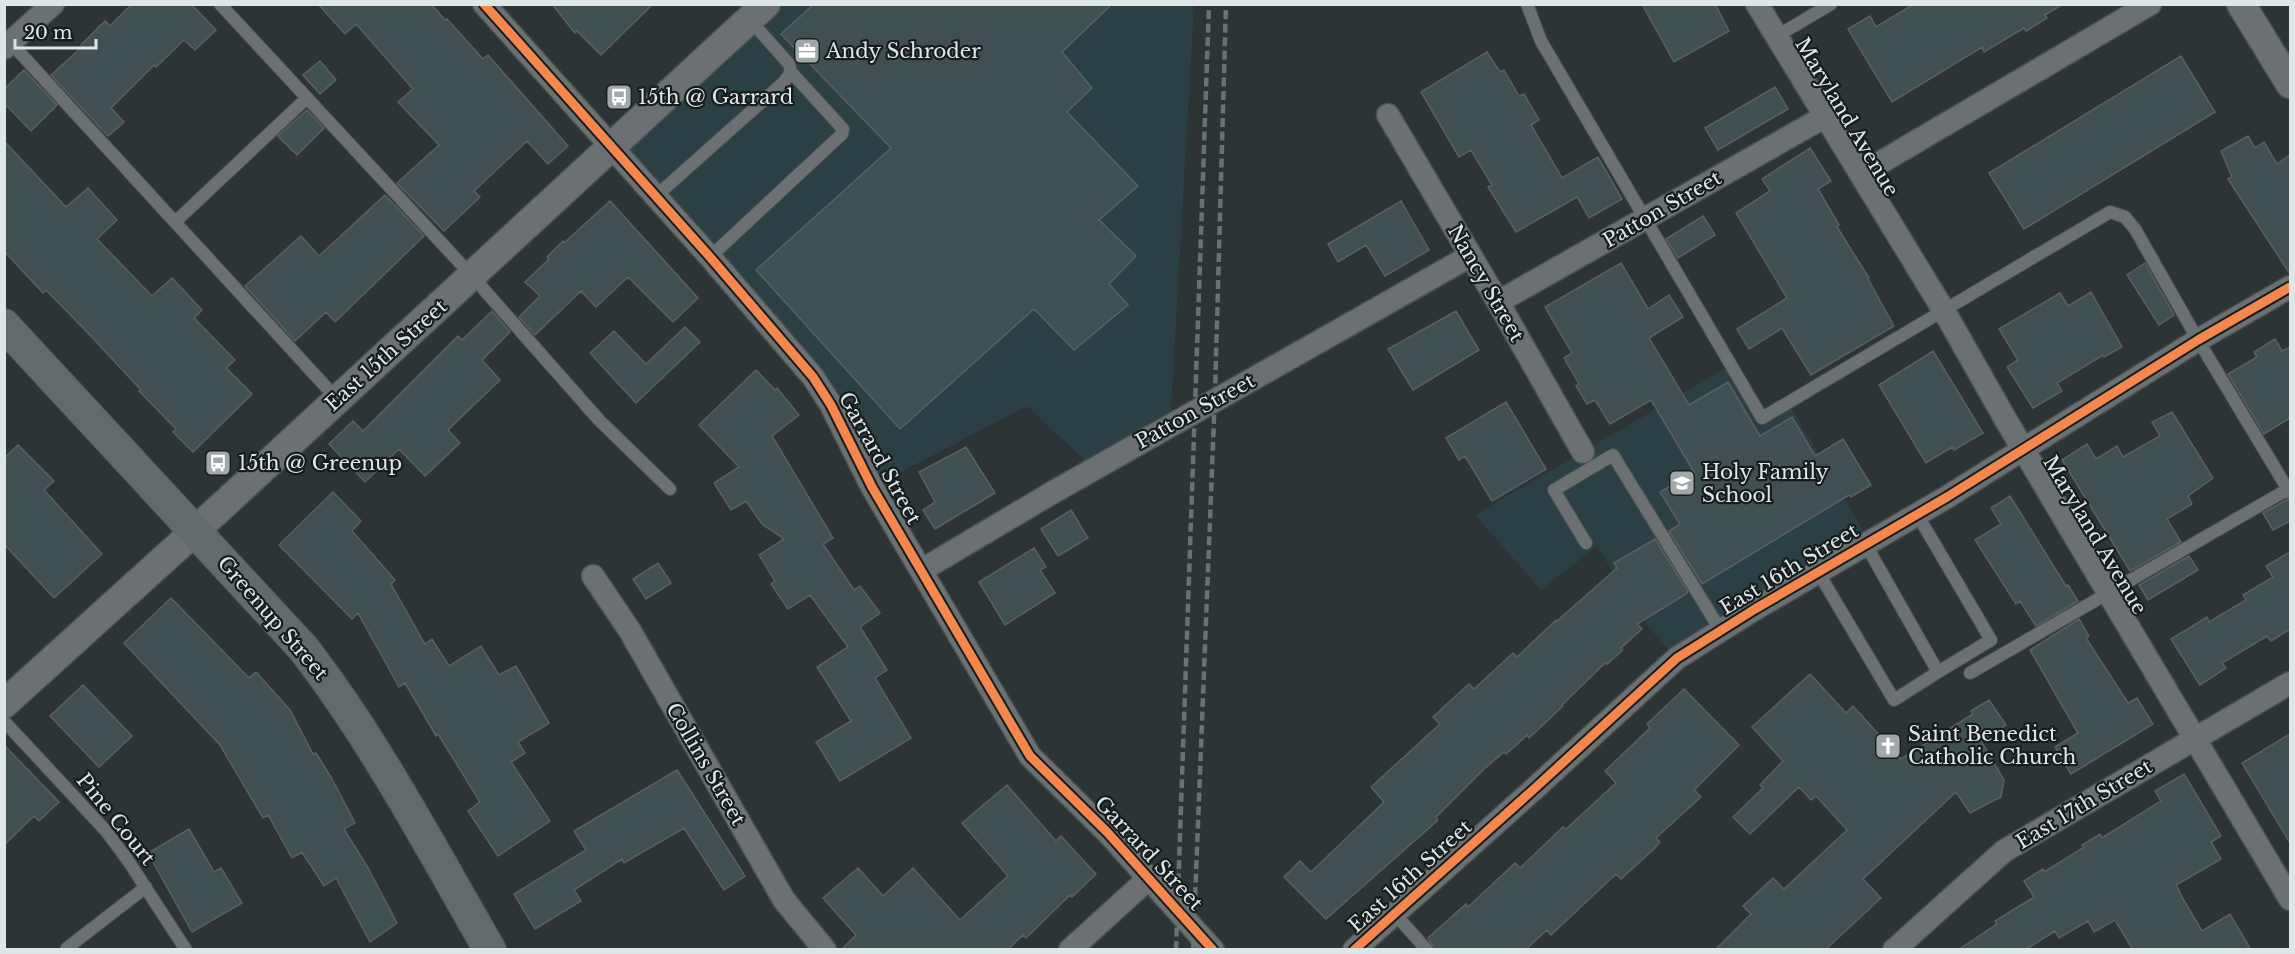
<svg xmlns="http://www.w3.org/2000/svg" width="2295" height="954" font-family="'Libre Baskerville',serif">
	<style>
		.built { fill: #2b4045 }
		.building { fill: #404f52; stroke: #5a6062; stroke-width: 1.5 }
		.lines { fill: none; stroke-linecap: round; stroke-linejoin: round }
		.service-casing { stroke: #4a5052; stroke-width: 14 }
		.minor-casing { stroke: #4a5052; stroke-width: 25 }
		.tertiary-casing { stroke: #4a5052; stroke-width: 31 }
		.secondary-casing { stroke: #4a5052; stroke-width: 34 }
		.service { stroke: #6b7172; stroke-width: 12 }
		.minor { stroke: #6b7172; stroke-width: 22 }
		.tertiary { stroke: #6b7172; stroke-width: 28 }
		.secondary { stroke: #616a6c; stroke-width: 32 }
		.rail { stroke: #6b7072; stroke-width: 4.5; stroke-dasharray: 9 4.5; stroke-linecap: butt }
		.cycleway-casing { stroke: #171d1e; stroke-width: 13 }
		.cycleway { stroke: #f5874c; stroke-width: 9 }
		.labels { text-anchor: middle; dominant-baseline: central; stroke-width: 4.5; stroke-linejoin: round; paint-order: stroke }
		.poi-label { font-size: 20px; fill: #dee7e8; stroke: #171d1e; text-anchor: start }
		.street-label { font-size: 20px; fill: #dee7e8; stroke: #171d1e }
	</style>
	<rect width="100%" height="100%" fill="#2d3436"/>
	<path class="built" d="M 766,5 L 1194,5 L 1170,426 L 1094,469 L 1027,406 L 872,487 L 831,405 L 610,148 Z
		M 1731,365 L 1762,417 L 1788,402 L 1870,542 L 1677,658 L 1645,623 L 1597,546 L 1541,590 L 1475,515 Z"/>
	<path class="building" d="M 132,4 L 191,4 L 216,30 L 195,50 L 184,40 L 156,67 L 154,65 L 111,108 L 124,122 L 108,136 L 51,75 L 82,47 L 81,45 L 105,21 L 110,26 Z
		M 318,4 L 431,4 L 445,20 L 447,19 L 483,59 L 488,55 L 568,146 L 548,164 L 527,141 L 474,191 L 480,197 L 444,231 L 397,183 L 439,145 L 398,102 L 413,89 L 356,24 L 345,34 Z
		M 552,4 L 653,4 L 601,55 L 577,31 L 575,33 Z
		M 814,4 L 1112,4 L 1062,52 L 1092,88 L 1067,112 L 1138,186 L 1099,220 L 1136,256 L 1109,284 L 1128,305 L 1074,350 L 1034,309 L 900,429 L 756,270 L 891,148 L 781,34 Z
		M 1642,4 L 1715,4 L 1729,31 L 1674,62 Z
		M 1914,4 L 2063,4 L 2045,15 L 2047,18 L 2026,31 L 2024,28 L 1984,52 L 1982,47 L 1892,102 L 1848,29 L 1870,16 L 1876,27 Z
		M 1487,52 L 1500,72 L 1504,70 L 1519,96 L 1524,94 L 1539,120 L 1531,125 L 1562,178 L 1598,157 L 1622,199 L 1589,218 L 1577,197 L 1516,232 L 1488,187 L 1492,185 L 1471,150 L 1459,157 L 1421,92 Z
		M 2181,56 L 2215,112 L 2024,229 L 1989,173 Z
		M 320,61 L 336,80 L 320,94 L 303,75 Z
		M 24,70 L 57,105 L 31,131 L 4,103 L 4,89 Z
		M 1775,87 L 1788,109 L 1718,150 L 1705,128 Z
		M 307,110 L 324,128 L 297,155 L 278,136 Z
		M 2248,136 L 2255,148 L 2264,142 L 2277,164 L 2290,155 L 2290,274 L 2228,179 L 2232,177 L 2221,151 Z
		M 4,141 L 66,207 L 88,188 L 117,220 L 97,239 L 152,296 L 172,278 L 202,310 L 194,318 L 235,360 L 226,368 L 252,394 L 193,452 L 173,432 L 176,429 L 139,391 L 141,390 L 87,332 L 46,290 L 43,293 L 4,251 Z
		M 1810,148 L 1831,181 L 1818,189 L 1839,225 L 1837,227 L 1869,278 L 1868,279 L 1894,326 L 1811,375 L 1782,328 L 1749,349 L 1737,329 L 1787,298 L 1736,213 L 1770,191 L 1762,179 Z
		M 385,195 L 424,236 L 335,322 L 326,312 L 295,341 L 245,286 L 301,236 L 319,256 Z
		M 610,201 L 698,298 L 673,322 L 628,277 L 596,307 L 581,291 L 535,335 L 519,317 L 540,296 L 525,282 L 549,259 L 547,257 L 563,241 L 564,243 Z
		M 1401,201 L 1429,250 L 1385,276 L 1366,245 L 1338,262 L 1328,244 Z
		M 1703,216 L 1715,235 L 1678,258 L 1666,239 Z
		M 1621,263 L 1648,309 L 1669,295 L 1683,317 L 1649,338 L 1689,405 L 1728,382 L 1760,436 L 1792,417 L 1815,456 L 1843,439 L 1871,485 L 1851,497 L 1849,495 L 1702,584 L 1669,531 L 1680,524 L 1660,492 L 1694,472 L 1651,400 L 1610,424 L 1595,400 L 1587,404 L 1576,386 L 1579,384 L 1564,358 L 1572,353 L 1545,307 Z
		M 2145,263 L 2174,315 L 2159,325 L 2127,275 Z
		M 2091,292 L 2122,347 L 2104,357 L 2103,355 L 2057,383 L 2062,391 L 2033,408 L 2007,367 L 2018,360 L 1999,329 L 2060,293 L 2068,306 Z
		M 492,311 L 510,332 L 482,360 L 500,380 L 448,430 L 460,443 L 425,476 L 399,449 L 365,482 L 329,444 L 353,421 L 363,431 L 458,336 L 462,340 Z
		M 1456,311 L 1479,350 L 1413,390 L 1388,349 Z
		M 685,327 L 700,342 L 636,403 L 590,353 L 614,331 L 646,364 Z
		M 2275,339 L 2282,351 L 2290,347 L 2290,418 L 2264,434 L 2228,374 L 2257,357 L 2254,352 Z
		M 1933,351 L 1983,433 L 1954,450 L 1952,447 L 1926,463 L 1879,385 Z
		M 756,370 L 775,390 L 777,388 L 799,415 L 772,436 L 833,538 L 823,544 L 854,590 L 860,586 L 880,613 L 860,627 L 887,670 L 875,678 L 911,738 L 840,781 L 816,742 L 851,721 L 817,667 L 848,647 L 810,595 L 788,609 L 771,584 L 775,581 L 759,555 L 784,539 L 762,524 L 746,501 L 731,510 L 714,483 L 739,467 L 699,425 Z
		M 1506,402 L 1546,469 L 1492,501 L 1465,456 L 1459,460 L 1446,438 Z
		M 2172,412 L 2213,478 L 2188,496 L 2192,504 L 2167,519 L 2181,542 L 2130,571 L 2062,460 L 2087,444 L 2096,459 L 2117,446 L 2123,457 L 2160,436 L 2152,422 Z
		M 18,445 L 54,481 L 44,490 L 102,554 L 54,598 L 4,544 L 4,458 Z
		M 966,447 L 995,493 L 935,529 L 923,510 L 935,502 L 919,472 Z
		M 333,492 L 361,521 L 352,531 L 395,580 L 391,584 L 425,644 L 432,639 L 449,666 L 481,646 L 499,675 L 516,666 L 549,723 L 518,742 L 525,753 L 511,762 L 550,821 L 498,856 L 468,811 L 480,802 L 438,734 L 436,736 L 405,683 L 399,687 L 358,613 L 352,619 L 279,545 Z
		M 2010,496 L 2066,586 L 2068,585 L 2078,601 L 2036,626 L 2020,601 L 2016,604 L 1975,540 L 2001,524 L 1991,508 Z
		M 2286,500 L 2290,501 L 2290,521 L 2273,530 L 2263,513 Z
		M 1071,510 L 1088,538 L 1058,556 L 1041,529 Z
		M 1655,539 L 1688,592 L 1686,594 L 1637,624 L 1642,629 L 1621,648 L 1623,650 L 1607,664 L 1605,663 L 1562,705 L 1563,706 L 1529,738 L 1527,735 L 1506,754 L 1504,752 L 1484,769 L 1436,817 L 1438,820 L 1326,919 L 1284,877 L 1300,861 L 1311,872 L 1384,802 L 1371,787 L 1440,724 L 1433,717 L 1448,703 L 1469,684 L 1474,689 L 1513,653 L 1517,657 L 1556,620 L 1557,621 L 1617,568 L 1614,563 Z
		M 1034,548 L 1046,567 L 1040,570 L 1055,593 L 1005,625 L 979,582 Z
		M 2290,552 L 2290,629 L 2271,641 L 2267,636 L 2222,663 L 2226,668 L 2200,685 L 2171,639 L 2207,617 L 2209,622 L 2246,600 L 2243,595 L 2273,577 L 2266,566 Z
		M 2189,556 L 2198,570 L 2148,600 L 2139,585 Z
		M 658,563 L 671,583 L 646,599 L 633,579 Z
		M 171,598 L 249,678 L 256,672 L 290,710 L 313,754 L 316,753 L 331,777 L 355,823 L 344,829 L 367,866 L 397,923 L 370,942 L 336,878 L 324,886 L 302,852 L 292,858 L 268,815 L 263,818 L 220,745 L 124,643 Z
		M 2079,619 L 2089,636 L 2086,638 L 2128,703 L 2137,698 L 2153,724 L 2071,774 L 2055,747 L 2078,733 L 2030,650 Z
		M 1810,674 L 1846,713 L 1853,706 L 1901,759 L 1973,714 L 1971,711 L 1989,700 L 2006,725 L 1981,741 L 2004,780 L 2001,797 L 1970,813 L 1956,792 L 1863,879 L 1881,898 L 1825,950 L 1715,950 L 1751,914 L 1743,906 L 1773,878 L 1784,889 L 1847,830 L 1816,796 L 1811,800 L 1799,787 L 1750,834 L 1733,817 L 1763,788 L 1760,785 L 1783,761 L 1752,727 Z
		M 83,685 L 132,736 L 99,767 L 50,716 Z
		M 1684,689 L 1739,745 L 1694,790 L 1701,797 L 1656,838 L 1660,842 L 1654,849 L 1621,879 L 1616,874 L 1551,935 L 1547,930 L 1525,950 L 1435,950 L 1428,938 L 1466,904 L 1468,907 L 1515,863 L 1520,868 L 1563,827 L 1566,829 L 1616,783 L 1605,771 L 1650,728 L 1647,724 Z
		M 2290,734 L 2290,843 L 2242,763 Z
		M 4,745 L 59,802 L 39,821 L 34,816 L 4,845 Z
		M 677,770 L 745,876 L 724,890 L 684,828 L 624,863 L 622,859 L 574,890 L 581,901 L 535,929 L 514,894 L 586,850 L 574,831 Z
		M 2184,774 L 2221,836 L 2211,842 L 2221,859 L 2176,885 L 2180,892 L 2179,892 L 2202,931 L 2230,914 L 2251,950 L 2133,950 L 2115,920 L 2094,932 L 2088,921 L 2059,938 L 2055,931 L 2025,950 L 1958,950 L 1997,924 L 1995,921 L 2034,897 L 2024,881 L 2043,869 L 2044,872 L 2083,848 L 2082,845 L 2100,834 L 2102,838 L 2161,801 L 2155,791 Z
		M 1007,785 L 1056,841 L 1061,836 L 1096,874 L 1072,897 L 1070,895 L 1026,938 L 1023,935 L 1007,950 L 841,950 L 856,935 L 823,898 L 858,868 L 883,896 L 913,868 L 960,920 L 1008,876 L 962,823 Z
		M 189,829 L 214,872 L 221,868 L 242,903 L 192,932 L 148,853 Z"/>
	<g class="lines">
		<defs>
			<path id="service" d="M 220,4 L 472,276 L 599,420 L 670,489
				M 1527,4 L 1541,41 L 1762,418 L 2110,212 L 2125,217 L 2135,229 L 2198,340 L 2290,493
				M 1777,36 L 1831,4
				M 11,43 L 337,399
				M 655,197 L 784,82 L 791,72
				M 175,222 L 307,98
				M 710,257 L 842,134 L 843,129 L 791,72 L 789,64 L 750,20
				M 1917,514 L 1991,640 L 1938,672
				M 1586,543 L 1554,490 L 1613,455 L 1721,631
				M 1818,572 L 1894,700 L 1938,672 L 1866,545
				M 1970,673 L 2290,488
				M 4,721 L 106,831 L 127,859 L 186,950
				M 1395,914 L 1427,950
				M 67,948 L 146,887"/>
			<path id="minor" d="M 484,4 L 710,257 L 813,377 L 831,405 L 872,487 L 1030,756 L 1107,832 L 1213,950
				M 1757,4 L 1944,311 L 2007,422 L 2290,899
				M 4,48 L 53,4
				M 1388,115 L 1498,302 L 1583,452
				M 1861,174 L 2150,4
				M 1498,302 L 1826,116
				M 922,570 L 1050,494 L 1470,256
				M 593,576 L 630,631 L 784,900 L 825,950
				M 1070,950 L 1148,879
				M 1354,950 L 1534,789 L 1677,658 L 1755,609 L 1947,497 L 2198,340 L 2290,287
				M 1894,950 L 2004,851 L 2290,683"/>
			<path id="tertiary" d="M 2241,4 L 2290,84
				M 4,704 L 195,531 L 766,4"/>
			<path id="secondary" d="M 4,325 L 303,648 C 375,741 431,848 490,950"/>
		</defs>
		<use href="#service" class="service-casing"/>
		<use href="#minor" class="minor-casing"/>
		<use href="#tertiary" class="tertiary-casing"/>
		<use href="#secondary" class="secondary-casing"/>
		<use href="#service" class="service"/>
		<use href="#minor" class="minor"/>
		<use href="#tertiary" class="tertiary"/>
		<use href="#secondary" class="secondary"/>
		<path class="rail" d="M 1176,950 L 1209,4
			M 1193,950 L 1215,393 L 1226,4"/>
		<defs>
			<path id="cycleway" d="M 484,4 L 710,257 L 813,377 L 831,405 L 872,487 L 1030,756 L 1107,832 L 1213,950
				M 1354,950 L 1534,789 L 1677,658 L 1755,609 L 1947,497 L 2198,340 L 2290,287"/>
		</defs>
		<use href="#cycleway" class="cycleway-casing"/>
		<use href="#cycleway" class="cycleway"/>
	</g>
	<defs>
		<symbol id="office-square" viewBox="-11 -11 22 22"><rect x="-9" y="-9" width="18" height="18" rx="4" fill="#a0a8aa" stroke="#171d1e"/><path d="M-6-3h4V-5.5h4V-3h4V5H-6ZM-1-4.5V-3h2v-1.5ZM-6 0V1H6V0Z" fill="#fff"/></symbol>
		<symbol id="bus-square" viewBox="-11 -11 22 22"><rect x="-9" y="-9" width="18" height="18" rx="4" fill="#a0a8aa" stroke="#171d1e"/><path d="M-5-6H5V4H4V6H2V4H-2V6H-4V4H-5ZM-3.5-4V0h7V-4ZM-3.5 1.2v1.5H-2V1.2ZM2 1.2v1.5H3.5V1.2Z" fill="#fff"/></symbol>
		<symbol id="school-square" viewBox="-11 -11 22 22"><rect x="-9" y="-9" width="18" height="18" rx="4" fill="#a0a8aa" stroke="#171d1e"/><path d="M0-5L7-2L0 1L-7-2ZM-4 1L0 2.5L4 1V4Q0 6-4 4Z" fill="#fff"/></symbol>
		<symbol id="church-square" viewBox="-11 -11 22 22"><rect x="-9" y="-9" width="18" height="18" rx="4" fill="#a0a8aa" stroke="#171d1e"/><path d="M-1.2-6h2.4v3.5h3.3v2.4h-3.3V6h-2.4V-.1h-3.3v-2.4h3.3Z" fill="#fff"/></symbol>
	</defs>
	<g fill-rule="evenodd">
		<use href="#office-square" x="792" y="36" width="30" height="30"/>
		<use href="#bus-square" x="604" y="82" width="30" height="30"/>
		<use href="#bus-square" x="203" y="448" width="30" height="30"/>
		<use href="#school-square" x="1667" y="468" width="30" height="30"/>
		<use href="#church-square" x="1873" y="731" width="30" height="30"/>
	</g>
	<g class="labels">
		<g class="poi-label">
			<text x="826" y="51">Andy Schroder</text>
			<text x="638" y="97">15th @ Garrard</text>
			<text x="238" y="463">15th @ Greenup</text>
			<text x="1702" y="472">Holy Family<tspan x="1702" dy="23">School</tspan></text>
			<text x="1908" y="734">Saint Benedict<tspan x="1908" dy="23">Catholic Church</tspan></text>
		</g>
		<g class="street-label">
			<text transform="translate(1847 117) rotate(59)">Maryland Avenue</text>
			<text transform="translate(1662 209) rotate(-30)">Patton Street</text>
			<text transform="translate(1486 283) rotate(60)">Nancy Street</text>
			<text transform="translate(386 355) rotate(-42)">East 15th Street</text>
			<text transform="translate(1195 411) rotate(-29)">Patton Street</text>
			<text transform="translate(880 458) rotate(61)">Garrard Street</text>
			<text transform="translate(2095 535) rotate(59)">Maryland Avenue</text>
			<text transform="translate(1789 569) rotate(-31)">East 16th Street</text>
			<text transform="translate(273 618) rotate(49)">Greenup Street</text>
			<text transform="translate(706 764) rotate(60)">Collins Street</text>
			<text transform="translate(2084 804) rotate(-31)">East 17th Street</text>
			<text transform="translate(116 819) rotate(51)">Pine Court</text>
			<text transform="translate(1149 853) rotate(47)">Garrard Street</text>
			<text transform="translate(1410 876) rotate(-42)">East 16th Street</text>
		</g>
	</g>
	<rect width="2295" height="954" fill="none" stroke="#dee7e8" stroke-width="12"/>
	<path d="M15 39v9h81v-9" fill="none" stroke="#dee7e8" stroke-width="3"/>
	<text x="24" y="39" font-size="18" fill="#dee7e8" stroke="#171d1e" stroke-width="4.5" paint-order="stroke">20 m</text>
</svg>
